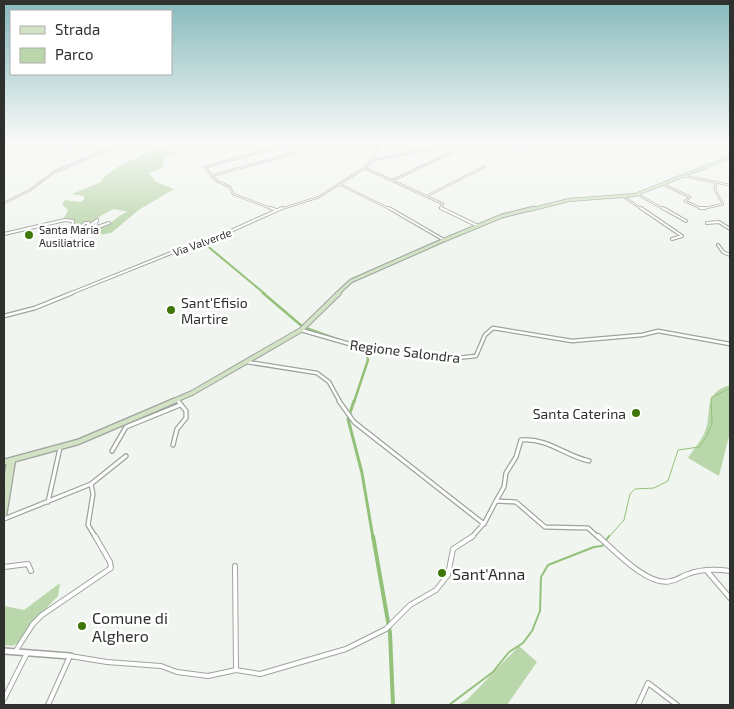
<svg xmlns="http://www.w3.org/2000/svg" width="734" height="709" font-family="'Exo 2',sans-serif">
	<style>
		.green { fill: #bad6ab; fill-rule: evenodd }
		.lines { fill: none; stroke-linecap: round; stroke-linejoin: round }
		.stream-far1 { stroke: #94c17a; stroke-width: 1 }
		.stream { stroke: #94c17a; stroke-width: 2 }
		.canal-far3 { stroke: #94c17a; stroke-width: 2 }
		.canal-far2 { stroke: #94c17a; stroke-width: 2.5 }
		.canal-far1 { stroke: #94c17a; stroke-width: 3 }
		.canal { stroke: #94c17a; stroke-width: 4 }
		.minor-far4-casing { stroke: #9fa39e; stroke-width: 2.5 }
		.minor-far3-casing { stroke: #9fa39e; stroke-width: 4 }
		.minor-far2-casing { stroke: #9fa39e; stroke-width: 5 }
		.minor-far1-casing { stroke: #9fa39e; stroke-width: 5.5 }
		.minor-casing { stroke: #9fa39e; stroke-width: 6 }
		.tertiary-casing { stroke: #9fa39e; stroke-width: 8 }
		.secondary-far3-casing { stroke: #9fa39e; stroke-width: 4 }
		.secondary-far2-casing { stroke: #9fa39e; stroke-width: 5 }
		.secondary-far1-casing { stroke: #9fa39e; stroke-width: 6 }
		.secondary-casing { stroke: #9fa39e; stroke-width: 7 }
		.minor-far4 { stroke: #fff; stroke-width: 1 }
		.minor-far3 { stroke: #fff; stroke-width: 2 }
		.minor-far2 { stroke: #fff; stroke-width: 2.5 }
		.minor-far1 { stroke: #fff; stroke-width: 3 }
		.minor { stroke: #fff; stroke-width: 4 }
		.tertiary { stroke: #fff; stroke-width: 5 }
		.secondary-far3 { stroke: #d1e3c4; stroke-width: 2.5 }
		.secondary-far2 { stroke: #d1e3c4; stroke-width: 3 }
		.secondary-far1 { stroke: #d1e3c4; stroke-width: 4 }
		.secondary { stroke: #d1e3c4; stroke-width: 4.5 }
		.poi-dot { fill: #3e7607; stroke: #fff; stroke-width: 2 }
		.labels { text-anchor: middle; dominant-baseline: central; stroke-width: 5; stroke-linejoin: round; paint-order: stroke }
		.far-poi-label { font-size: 11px; fill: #2f312e; stroke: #fff; text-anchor: start }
		.far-street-label { font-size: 11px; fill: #2f312e; stroke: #fff }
		.poi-label { font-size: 14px; fill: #2f312e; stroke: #fff; text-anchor: start }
		.street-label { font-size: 14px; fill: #2f312e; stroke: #fff }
		.near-poi-label { font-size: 16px; fill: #2f312e; stroke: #fff; text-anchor: start }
	</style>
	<rect width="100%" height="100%" fill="#f1f5ef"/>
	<path class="green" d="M 162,146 L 178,154 L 169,155 L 163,162 L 163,168 L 149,173 L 156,182 L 174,189 L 140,209 L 111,233 L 91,236 L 81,233 L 65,234 L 72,219 L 64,218 L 68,210 L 62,204 L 65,200 L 81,202 L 84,199 L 84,196 L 72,194 L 101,182 C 106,170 138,157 151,152 L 150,150 ZM 114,209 L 128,212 C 115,215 108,231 91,229 L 100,216 Z
		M 730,385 L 730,432 L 719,476 L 688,458 C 693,450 700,442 704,434 C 714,413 700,394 730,385 Z
		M 60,583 L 58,596 L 30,625 L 18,643 L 12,646 L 4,645 L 4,606 L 24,610 Z
		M 519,646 L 537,662 L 507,705 L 458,705 L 467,700 Z"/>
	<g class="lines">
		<path class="stream-far1" d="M 608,538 L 624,520 L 630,494 L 635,489 L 654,488 L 668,481 L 678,450 L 699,447 L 707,436 L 712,423 L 711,398 L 730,388"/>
		<path class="stream" d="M 449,705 L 493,672 L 509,652 L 523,643 L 532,631 L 540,611 L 541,577 L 548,565 L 594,547 L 602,546 L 609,536"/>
		<path class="canal-far3" d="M 205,244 L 265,294"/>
		<path class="canal-far2" d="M 263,293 L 303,327 L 345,342
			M 354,402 L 368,360 L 366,351"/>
		<path class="canal-far1" d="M 354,401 L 348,419 L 362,473 L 373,538"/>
		<path class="canal" d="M 373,536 L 390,633 L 393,705"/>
		<defs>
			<path id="minor-far4" d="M 55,149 L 86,145 L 103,150
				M 373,160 L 448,146 L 471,144 L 523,147 L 524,142
				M 365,168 L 443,204 L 440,208 L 443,210
				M 211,176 L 294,153
				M 684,176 L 730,185
				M 393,180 L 465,146
				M 339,184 L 392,210
				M 662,184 L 690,197 L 685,201 L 702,209 L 723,204 L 715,190 L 716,182
				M 637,194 L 665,210
				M 427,196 L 484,167
				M 624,197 L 643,210
				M 4,203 L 30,190 L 54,172 L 126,142
				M 275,210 L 233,194 L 230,187 L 217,181 L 205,167 L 294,143
				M 278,210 L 319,197 L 366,167 L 373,159 L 380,142"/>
			<path id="minor-far3" d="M 271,208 L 276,210
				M 389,208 L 444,240
				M 441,208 L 478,226
				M 641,208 L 682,236 L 672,239
				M 663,208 L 686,221
				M 700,208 L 705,208
				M 707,223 L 719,222 L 730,229
				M 4,234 L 65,220 L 73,221 L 72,230 L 74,232 L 85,223 L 89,223 L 86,229 L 97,220 L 95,228 L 109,223
				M 718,245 L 723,252 L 730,255
				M 69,294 L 176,251 L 206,242 L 282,208"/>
			<path id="minor-far2" d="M 4,316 L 35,308 L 72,293
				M 301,330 L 367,349 L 447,359 L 476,356 L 485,335 L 493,328 L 572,341 L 642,335 L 658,331 L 730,344
				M 247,362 L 317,373 L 329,382 L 340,402
				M 178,400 L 179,402"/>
			<path id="minor-far1" d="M 339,401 L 354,422 L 484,524
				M 126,427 L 180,405
				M 173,445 L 177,429 L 186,418 L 186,411 L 178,401
				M 112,451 L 126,427
				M 91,484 L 93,494 L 88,525 L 96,538
				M 496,501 L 504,487 L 506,473 L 516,457 L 521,440 C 549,438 563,455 589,461
				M 48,502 L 60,448
				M 4,519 L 91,484 L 126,456
				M 471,538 L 485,522 L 496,501 L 516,502 L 545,527 L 588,528 L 599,538"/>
			<path id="minor" d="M 598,536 C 614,550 649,588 671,581 C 677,580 682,576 688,574 C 701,569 717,569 730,571
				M 235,566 L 236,670
				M 4,567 L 28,564 L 31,571
				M 707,571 L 730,598
				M 15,652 L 33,624 L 42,615 L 111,568 L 110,562 L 95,536
				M 4,699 L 27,653
				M 48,705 L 70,656 L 107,662 L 161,666 L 177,672 L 208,676 L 236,670 L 260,674 L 346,649 L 386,629 L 410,605 L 436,590 L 448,575 L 453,549 L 473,536
				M 638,705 L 648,683 L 677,705"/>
			<path id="tertiary" d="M 4,651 L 70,656"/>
			<path id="secondary-far3" d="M 529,210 L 569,200 L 635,195 L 730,157"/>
			<path id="secondary-far2" d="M 337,294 L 351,281 L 444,240 L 502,216 L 534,208"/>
			<path id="secondary-far1" d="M 171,402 L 192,393 L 301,330 L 339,293"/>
			<path id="secondary" d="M 4,462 L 78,442 L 174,401
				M 4,490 L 9,464 L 13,460
				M 4,515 L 13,460"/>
		</defs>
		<use href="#minor-far4" class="minor-far4-casing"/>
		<use href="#minor-far3" class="minor-far3-casing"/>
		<use href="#minor-far2" class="minor-far2-casing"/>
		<use href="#minor-far1" class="minor-far1-casing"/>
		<use href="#minor" class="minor-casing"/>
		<use href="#tertiary" class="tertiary-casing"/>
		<use href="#secondary-far3" class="secondary-far3-casing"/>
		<use href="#secondary-far2" class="secondary-far2-casing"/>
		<use href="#secondary-far1" class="secondary-far1-casing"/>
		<use href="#secondary" class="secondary-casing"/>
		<use href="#minor-far4" class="minor-far4"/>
		<use href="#minor-far3" class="minor-far3"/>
		<use href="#minor-far2" class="minor-far2"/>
		<use href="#minor-far1" class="minor-far1"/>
		<use href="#minor" class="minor"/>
		<use href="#tertiary" class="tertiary"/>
		<use href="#secondary-far3" class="secondary-far3"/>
		<use href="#secondary-far2" class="secondary-far2"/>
		<use href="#secondary-far1" class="secondary-far1"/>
		<use href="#secondary" class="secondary"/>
	</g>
	<linearGradient id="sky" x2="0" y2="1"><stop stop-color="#86b9bc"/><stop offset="0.59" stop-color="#f9faf8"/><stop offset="1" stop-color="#f9faf8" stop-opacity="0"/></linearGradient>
	<rect width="734" height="241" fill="url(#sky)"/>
	<g class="poi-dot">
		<circle cx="29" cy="235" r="5"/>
		<circle cx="171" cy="310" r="5"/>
		<circle cx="636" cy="413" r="5"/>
		<circle cx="442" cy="573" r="5"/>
		<circle cx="82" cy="626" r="5"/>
	</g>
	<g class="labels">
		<g class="far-poi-label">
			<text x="39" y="229">Santa Maria<tspan x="39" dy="13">Ausiliatrice</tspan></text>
		</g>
		<g class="far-street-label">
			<text transform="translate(202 242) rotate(-20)">Via Valverde</text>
		</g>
		<g class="poi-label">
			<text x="181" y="302">Sant'Efisio<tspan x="181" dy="16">Martire</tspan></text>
			<text x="626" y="413" text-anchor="end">Santa Caterina</text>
		</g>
		<g class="street-label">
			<text transform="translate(405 351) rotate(7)">Regione Salondra</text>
		</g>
		<g class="near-poi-label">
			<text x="452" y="573">Sant'Anna</text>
			<text x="92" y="617">Comune di<tspan x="92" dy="18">Alghero</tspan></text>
		</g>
	</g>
	<rect width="734" height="709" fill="none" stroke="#2f312e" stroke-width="10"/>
	<rect x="10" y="10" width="162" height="65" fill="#ffffff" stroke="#acadab"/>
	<rect x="20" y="26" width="25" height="8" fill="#d1e3c4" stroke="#acadab"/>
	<text x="55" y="35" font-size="15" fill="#2f312e">Strada</text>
	<rect x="20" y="48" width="25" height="15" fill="#bad6ab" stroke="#acadab"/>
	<text x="55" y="60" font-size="15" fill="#2f312e">Parco</text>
</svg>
